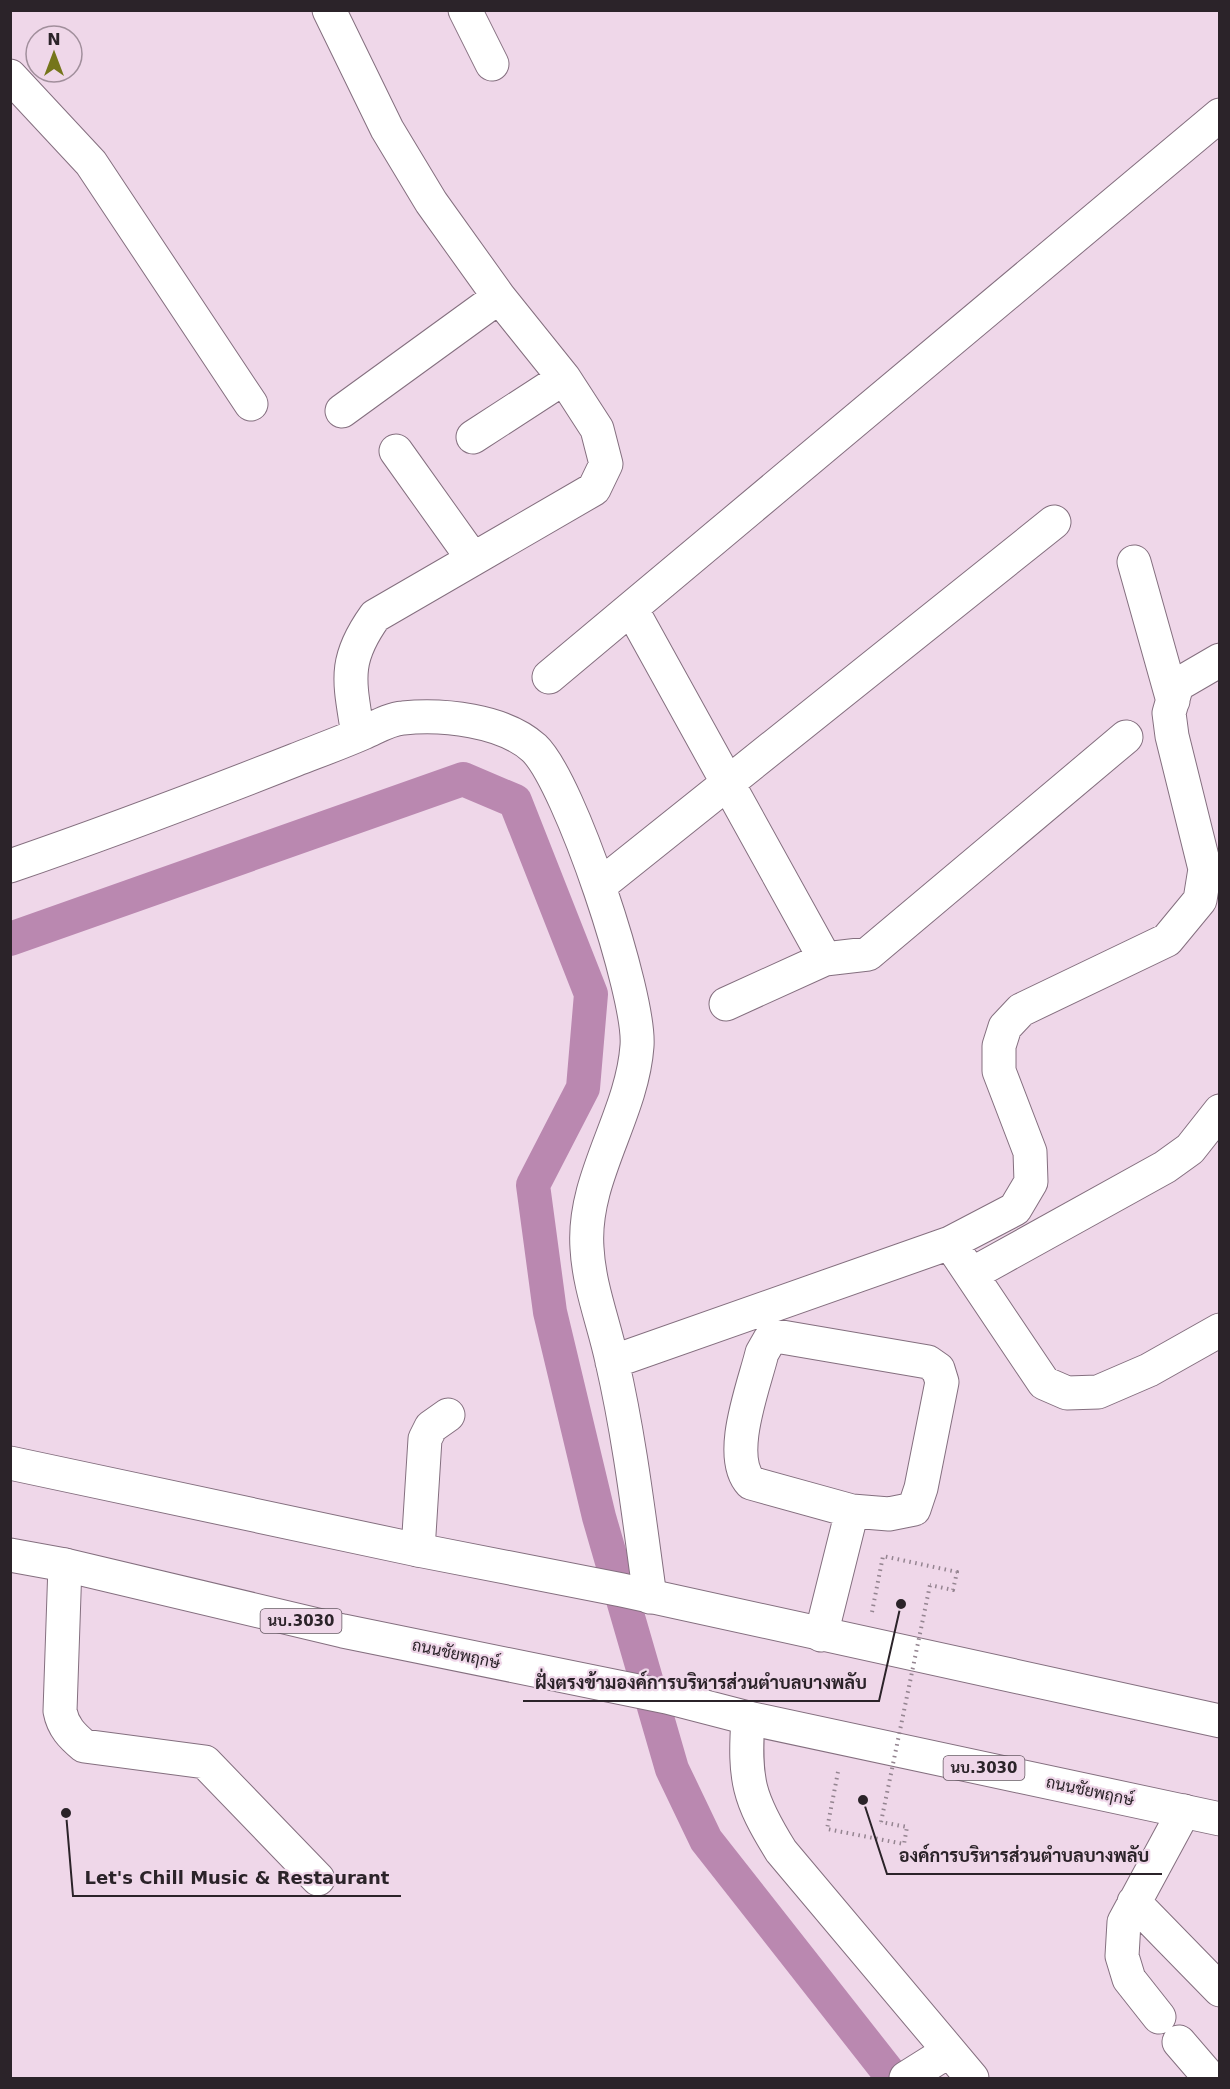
<svg xmlns="http://www.w3.org/2000/svg" width="1230" height="2089" font-family="'DejaVu Sans',Sarabun,sans-serif">
	<style>
		.lines { fill: none; stroke-linecap: round; stroke-linejoin: round }
		.canal { stroke: #ba88b0; stroke-width: 34 }
		.minor-casing { stroke: #846f7f; stroke-width: 35 }
		.major-casing { stroke: #846f7f; stroke-width: 35 }
		.path { stroke: #948490; stroke-width: 4; stroke-dasharray: 1.5 4.5; stroke-linecap: butt }
		.minor { stroke: #fff; stroke-width: 33 }
		.major { stroke: #fff; stroke-width: 33 }
		.path-bridge { stroke: #948490; stroke-width: 4; stroke-dasharray: 1.5 4.5; stroke-linecap: butt }
		.labels { text-anchor: middle; dominant-baseline: central; stroke-width: 4.5; stroke-linejoin: round; paint-order: stroke }
		.shield { fill: #efd7e9; stroke: #665963; stroke-width: 1.5 }
		.shield-label { font-size: 15px; font-weight: bold; fill: #2b2329 }
		.street-label { font-size: 16px; fill: #2b2329; stroke: #efd7e9 }
		.leader { fill: none; stroke: #2b2329; stroke-width: 2 }
		.callout-dot { fill: #2b2329; stroke: #efd7e9; stroke-width: 2 }
		.callout-label { font-size: 18px; text-anchor: middle; font-weight: bold; fill: #2b2329; stroke: #efd7e9; stroke-width: 4.5; stroke-linejoin: round; paint-order: stroke }
	</style>
	<rect width="100%" height="100%" fill="#efd7e9"/>
	<g class="lines">
		<path class="canal" d="M 10,939 L 463,779 L 515,801 L 591,994 L 583,1088 L 533,1185 L 550,1312 L 599,1517 L 672,1769 L 706,1840 L 893,2078"/>
		<defs>
			<path id="minor" d="M 329,10 L 387,129 L 431,202 L 499,297 L 564,378 L 597,429 L 606,464 L 594,489 L 375,616 C 342,662 350,682 358,735
				M 465,10 L 492,64
				M 10,76 L 91,163 L 251,404
				M 342,411 L 499,297
				M 473,437 L 564,378
				M 396,451 L 473,559
				M 1134,562 L 1173,701
				M 632,610 L 825,959
				M 549,677 L 1220,115
				M 10,866 C 106,833 201,797 295,760 C 318,751 340,743 363,733 C 375,728 389,719 403,718 C 443,714 503,720 534,748 C 570,782 641,996 637,1046 C 632,1116 582,1178 587,1248 C 589,1287 604,1323 612,1361 C 630,1439 639,1518 650,1597
				M 599,886 L 1054,522
				M 726,1004 L 825,959 L 868,954 L 1126,737
				M 950,1243 L 1015,1209 L 1031,1182 L 1030,1152 L 999,1071 L 999,1046 L 1005,1027 L 1021,1010 L 1167,940 L 1200,900 L 1205,869 L 1172,736 L 1169,713 L 1177,685 L 1220,660
				M 972,1274 L 1165,1167 L 1190,1149 L 1220,1111
				M 612,1362 L 950,1243 L 1044,1383 L 1067,1393 L 1098,1392 L 1149,1370 L 1220,1330
				M 418,1550 L 425,1439 L 431,1427 L 448,1415
				M 65,1565 L 60,1711 C 63,1727 72,1736 84,1746 L 205,1762 L 318,1879
				M 821,1635 L 852,1511 L 751,1483 C 726,1456 754,1386 762,1353 L 770,1339 L 776,1336 L 928,1362 L 938,1369 L 942,1382 L 921,1488 L 914,1509 L 889,1514 L 852,1511
				M 748,1718 C 744,1780 748,1798 781,1851 L 972,2078
				M 1134,1902 L 1220,1990
				M 1159,2017 L 1129,1979 L 1122,1956 L 1124,1922 L 1184,1811
				M 1179,2042 L 1210,2078
				M 906,2078 L 949,2051"/>
			<path id="major" d="M 10,1463 L 418,1550 L 622,1590 L 1220,1721
				M 10,1555 L 65,1565 L 343,1631 L 667,1697 L 748,1718 L 1220,1819"/>
		</defs>
		<use href="#minor" class="minor-casing"/>
		<use href="#major" class="major-casing"/>
		<path class="path" d="M 872,1612 L 883,1556 L 957,1572 L 953,1590 L 930,1585
			M 838,1772 L 827,1829 L 904,1844 L 907,1827 L 881,1822"/>
		<use href="#minor" class="minor"/>
		<use href="#major" class="major"/>
		<path class="path-bridge" d="M 881,1822 L 930,1585"/>
	</g>
	<g class="labels">
		<g class="shield">
			<rect x="260.5" y="1609" width="81" height="24" rx="4.5"/>
			<rect x="943.5" y="1756" width="81" height="24" rx="4.5"/>
		</g>
		<g class="shield-label">
			<text x="301" y="1621">นบ.3030</text>
			<text x="984" y="1768">นบ.3030</text>
		</g>
		<g class="street-label">
			<text transform="translate(456 1654) rotate(12)">ถนนชัยพฤกษ์</text>
			<text transform="translate(1090 1791) rotate(12)">ถนนชัยพฤกษ์</text>
		</g>
	</g>
	<path class="leader" d="M901 1604L879 1701H523M863 1800L887 1874H1162M66 1813L73 1896H401"/>
	<g class="callout-dot">
		<circle cx="901" cy="1604" r="6"/>
		<circle cx="863" cy="1800" r="6"/>
		<circle cx="66" cy="1813" r="6"/>
	</g>
	<g class="callout-label">
		<text x="701" y="1689">ฝั่งตรงข้ามองค์การบริหารส่วนตำบลบางพลับ</text>
		<text x="1024" y="1862">องค์การบริหารส่วนตำบลบางพลับ</text>
		<text x="237" y="1884">Let's Chill Music &amp; Restaurant</text>
	</g>
	<rect width="1230" height="2089" fill="none" stroke="#2b2329" stroke-width="24"/>
	<g transform="translate(54 54)"><circle r="28" fill="#efd7e9" stroke="#a18f9c" stroke-width="1.5"/>
	<path d="M0-4.5L10 22L0 15L-10 22Z" fill="#75751b"/>
	<text y="-9" font-size="16" font-weight="bold" text-anchor="middle" fill="#2b2329">N</text>
	</g>
</svg>
